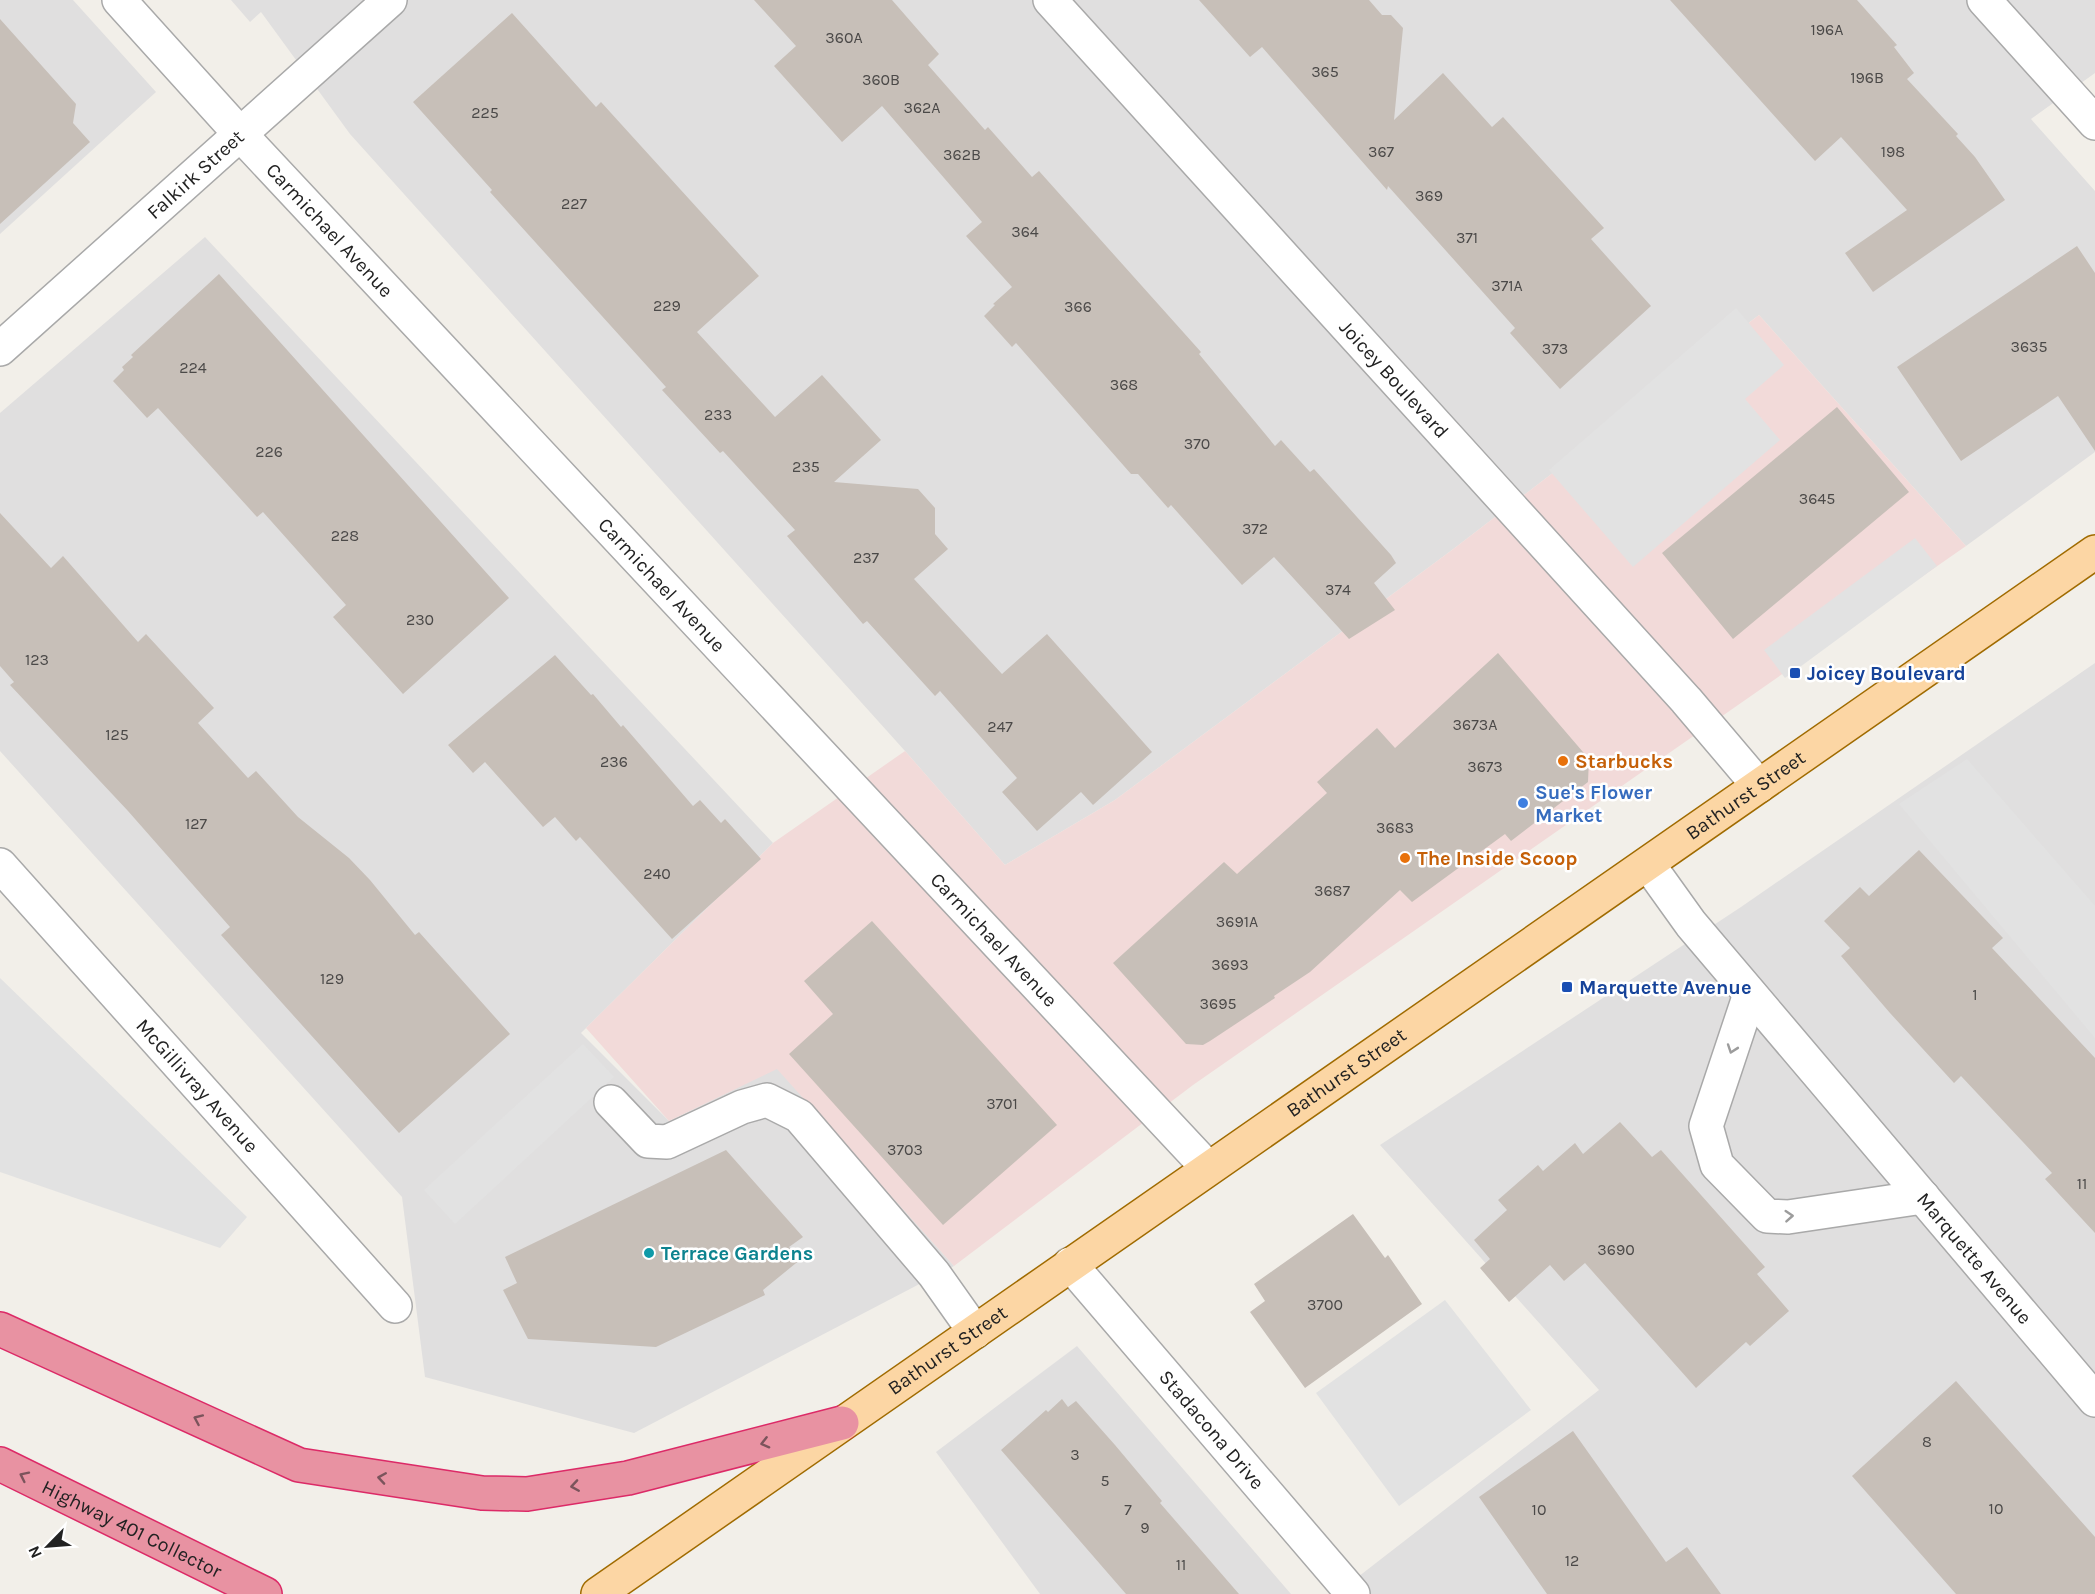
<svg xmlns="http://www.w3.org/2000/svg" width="2095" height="1594" font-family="Karla,sans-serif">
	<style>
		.residential { fill: #e0dfdf }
		.commercial { fill: #f2dad9 }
		.parking { fill: #e2e2e2 }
		.building { fill: #c7bfb8 }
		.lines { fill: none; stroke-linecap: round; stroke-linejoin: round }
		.minor-casing { stroke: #a9a9a9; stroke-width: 36 }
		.major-casing { stroke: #a06b00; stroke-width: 36 }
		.highway-casing { stroke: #dc2a67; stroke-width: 36 }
		.minor { stroke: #fff; stroke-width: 33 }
		.major { stroke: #fcd6a4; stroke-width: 33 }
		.highway { stroke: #e892a2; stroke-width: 33 }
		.oneway { stroke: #9c9c9c }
		.oneway2 { stroke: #7b545c }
		.transit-dot { fill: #1a4fb4; stroke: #fff; stroke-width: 2 }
		.food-dot { fill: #e8710a; stroke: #fff; stroke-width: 2 }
		.shop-dot { fill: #3f7fe0; stroke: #fff; stroke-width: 2 }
		.culture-dot { fill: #0f9aa8; stroke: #fff; stroke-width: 2 }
		.labels { text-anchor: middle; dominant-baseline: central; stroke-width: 5; stroke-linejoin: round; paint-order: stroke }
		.number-label { font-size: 16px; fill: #4b4948 }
		.street-label { font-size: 20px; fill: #222; stroke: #fff }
		.transit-label { font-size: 20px; font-weight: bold; fill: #164399; stroke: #fff; text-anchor: start }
		.food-label { font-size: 20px; font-weight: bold; fill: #c56008; stroke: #fff; text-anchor: start }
		.shop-label { font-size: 20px; font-weight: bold; fill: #366cbe; stroke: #fff; text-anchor: start }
		.culture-label { font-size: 20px; font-weight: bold; fill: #0d838f; stroke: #fff; text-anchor: start }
	</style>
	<rect width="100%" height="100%" fill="#f2efe9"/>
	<path class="residential" d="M 0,0 L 73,0 L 156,92 L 0,234 Z
		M 231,0 L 2095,0 L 2095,73 L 2031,119 L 2095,191 L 2095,452 L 1966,546 L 1759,315 L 1452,550 L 1115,800 L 1005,865 L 905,751 L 350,134 L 261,12 L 250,22 Z
		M 205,237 L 773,843 L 581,1033 L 669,1121 L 777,1068 L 954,1266 L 634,1433 L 425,1377 L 402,1197 L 0,751 L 0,413 Z
		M 2095,663 L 2095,1594 L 1336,1594 L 1599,1390 L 1380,1145 L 1741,907 Z
		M 1077,1346 L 1291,1594 L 1040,1594 L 936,1452 Z"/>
	<path class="commercial" d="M 1759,315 L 1966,546 L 1193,1085 L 954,1266 L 777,1069 L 669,1121 L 586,1028 L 773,843 L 905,751 L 1005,865 L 1115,800 L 1452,550 Z"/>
	<path class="parking" d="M 1736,308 L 1784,365 L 1745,399 L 1780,440 L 1633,567 L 1549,470 Z
		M 1915,538 L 1937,566 L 1785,678 L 1764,650 Z
		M 1967,759 L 2095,906 L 2095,1038 L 1899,804 Z
		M 0,978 L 247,1217 L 220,1248 L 0,1172 Z
		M 583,1044 L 614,1077 L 455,1224 L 424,1190 Z
		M 1445,1300 L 1531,1410 L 1399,1506 L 1316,1393 Z"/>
	<path class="building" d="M 754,0 L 892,0 L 939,54 L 928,65 L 985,130 L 988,127 L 1032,177 L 1039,171 L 1201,352 L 1199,354 L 1275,446 L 1281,440 L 1310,472 L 1314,469 L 1391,555 L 1396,563 L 1374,583 L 1395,610 L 1349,639 L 1274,557 L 1242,585 L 1171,505 L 1168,508 L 1138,474 L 1131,474 L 1016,343 L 1012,347 L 984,316 L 995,305 L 993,304 L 1012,287 L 966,236 L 982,222 L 882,106 L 842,142 L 774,66 L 796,46 Z
		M 1199,0 L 1369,0 L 1382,15 L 1391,15 L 1403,28 L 1394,120 L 1443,73 L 1492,127 L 1503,117 L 1604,228 L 1591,239 L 1651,306 L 1560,389 L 1510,333 L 1515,328 L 1388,186 L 1387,190 L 1262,47 L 1250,57 Z
		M 1670,0 L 1857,0 L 1897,45 L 1894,47 L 1914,73 L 1907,79 L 1958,134 L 1956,136 L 1975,157 L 2005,200 L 1873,292 L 1845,253 L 1907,210 L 1841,137 L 1815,161 Z
		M 512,13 L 596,107 L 601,102 L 759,276 L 697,332 L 775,417 L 822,375 L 881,440 L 834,482 L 918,489 L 935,508 L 935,534 L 948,549 L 914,579 L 1002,674 L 1047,634 L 1152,752 L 1093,805 L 1081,792 L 1037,831 L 1002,792 L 1017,778 L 940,691 L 935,696 L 867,621 L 863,624 L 787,536 L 795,530 L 723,451 L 720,453 L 662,390 L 666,387 L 490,192 L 492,190 L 413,102 Z
		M 0,19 L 76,104 L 73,123 L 90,142 L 0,224 Z
		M 2077,246 L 2095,273 L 2095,451 L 2058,396 L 1961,461 L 1897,367 Z
		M 219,274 L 509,598 L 403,694 L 333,617 L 346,605 L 263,512 L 257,517 L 158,408 L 147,418 L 113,381 L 124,370 L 122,367 L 133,357 L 131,355 Z
		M 1837,407 L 1909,492 L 1733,639 L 1662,553 Z
		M 0,513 L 51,568 L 63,556 L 138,642 L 146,634 L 214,708 L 198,723 L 248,778 L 256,771 L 298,817 L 349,858 L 370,880 L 415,935 L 419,932 L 510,1034 L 399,1133 L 221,935 L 230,927 L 128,811 L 10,685 L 14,682 L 0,666 Z
		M 1498,653 L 1589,759 L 1588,782 L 1511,841 L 1505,834 L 1412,902 L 1400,890 L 1310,972 L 1274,996 L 1275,998 L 1210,1041 L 1203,1045 L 1186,1044 L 1113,963 L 1224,862 L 1237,874 L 1327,793 L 1317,782 L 1377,728 L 1395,748 Z
		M 555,655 L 591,695 L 593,694 L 621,727 L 623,725 L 693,806 L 700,800 L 721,823 L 725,819 L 761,859 L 672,939 L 580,837 L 576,841 L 555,817 L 543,827 L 485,762 L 473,773 L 448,745 Z
		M 1919,850 L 2003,938 L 1992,948 L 2095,1058 L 2095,1233 L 2045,1179 L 2052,1173 L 1961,1076 L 1954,1083 L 1890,1013 L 1841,956 L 1850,948 L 1824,921 L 1860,887 L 1869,896 Z
		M 872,921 L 1057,1125 L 943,1225 L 789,1054 L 833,1014 L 804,981 Z
		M 1620,1122 L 1652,1157 L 1661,1150 L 1765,1267 L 1757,1274 L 1789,1311 L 1750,1346 L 1746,1342 L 1696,1388 L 1585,1263 L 1564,1281 L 1550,1265 L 1509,1302 L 1480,1268 L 1490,1259 L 1474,1240 L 1507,1210 L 1498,1200 L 1538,1165 L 1543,1171 L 1575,1143 L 1583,1154 Z
		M 726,1150 L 803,1237 L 789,1247 L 801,1259 L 763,1290 L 765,1295 L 656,1347 L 528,1339 L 503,1290 L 517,1283 L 505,1257 Z
		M 1353,1214 L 1385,1258 L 1388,1255 L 1422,1304 L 1305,1388 L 1250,1312 L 1265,1301 L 1254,1284 Z
		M 1956,1381 L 2095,1537 L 2095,1594 L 1956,1594 L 1852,1476 Z
		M 1062,1399 L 1068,1407 L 1076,1401 L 1115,1445 L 1162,1501 L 1160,1503 L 1239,1594 L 1126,1594 L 1001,1450 L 1046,1410 L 1048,1412 Z
		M 1573,1431 L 1666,1562 L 1687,1547 L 1721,1594 L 1547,1594 L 1479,1497 Z"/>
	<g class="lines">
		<defs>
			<g id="minor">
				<path id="s1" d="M 119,0 L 241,135 L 1207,1167"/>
				<path id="s2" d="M 1050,0 L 1686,700 L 1759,786"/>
				<path d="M 1984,0 L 2095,123"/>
				<path id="s3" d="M 0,349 L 390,0"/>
				<path id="s4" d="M 1648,864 L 1691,924 L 2095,1400"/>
				<path id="s5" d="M 0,865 L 395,1306"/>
				<path d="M 1750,994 L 1706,1126 L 1717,1165 L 1767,1216 L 1788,1217 L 1923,1197"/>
				<path d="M 611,1102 L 648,1141 L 667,1142 L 742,1107 L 767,1100 L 799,1116 L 934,1274 L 975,1332"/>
				<path id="s6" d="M 1070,1264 L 1353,1594"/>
			</g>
			<g id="major">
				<path id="s7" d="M 598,1594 C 1096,1245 1596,899 2095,552"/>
			</g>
			<g id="highway">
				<path d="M 0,1329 L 299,1465 L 482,1493 L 527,1494 L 628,1478 L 842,1423"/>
				<path id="s8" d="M 0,1464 L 265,1594"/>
			</g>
		</defs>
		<use href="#minor" class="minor-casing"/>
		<use href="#major" class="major-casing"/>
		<use href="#highway" class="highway-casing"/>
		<use href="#minor" class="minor"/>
		<use href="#major" class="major"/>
		<use href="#highway" class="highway"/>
	</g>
	<defs><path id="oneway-chevron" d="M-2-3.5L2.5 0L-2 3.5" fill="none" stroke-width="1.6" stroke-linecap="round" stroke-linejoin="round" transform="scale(1.5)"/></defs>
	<g class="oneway">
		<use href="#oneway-chevron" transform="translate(1732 1049) rotate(109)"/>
		<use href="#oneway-chevron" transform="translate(1789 1216) rotate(-4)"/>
	</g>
	<g class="oneway2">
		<use href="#oneway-chevron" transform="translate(198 1419) rotate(-156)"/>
		<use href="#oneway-chevron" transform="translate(765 1443) rotate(166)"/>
		<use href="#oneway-chevron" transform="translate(24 1476) rotate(-154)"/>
		<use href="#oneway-chevron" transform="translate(382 1478) rotate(-171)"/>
		<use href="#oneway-chevron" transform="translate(575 1486) rotate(171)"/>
	</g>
	<g class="transit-dot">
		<rect x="1789" y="667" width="12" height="12" rx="3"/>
		<rect x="1561" y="981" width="12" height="12" rx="3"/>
	</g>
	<g class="food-dot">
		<circle cx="1563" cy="761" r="6"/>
		<circle cx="1405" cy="858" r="6"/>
	</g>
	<circle class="shop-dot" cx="1523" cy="803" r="6"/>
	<circle class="culture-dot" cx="649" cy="1253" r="6"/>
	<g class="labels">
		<g class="number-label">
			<text x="1827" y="29">196A</text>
			<text x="844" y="37">360A</text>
			<text x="1325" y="71">365</text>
			<text x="1867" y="77">196B</text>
			<text x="881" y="79">360B</text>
			<text x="922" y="107">362A</text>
			<text x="485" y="112">225</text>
			<text x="1381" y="151">367</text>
			<text x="1893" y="151">198</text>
			<text x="962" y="154">362B</text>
			<text x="1429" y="195">369</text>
			<text x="574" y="203">227</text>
			<text x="1025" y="231">364</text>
			<text x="1467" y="237">371</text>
			<text x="1507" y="285">371A</text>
			<text x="667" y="305">229</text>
			<text x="1078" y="306">366</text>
			<text x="2029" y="346">3635</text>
			<text x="1555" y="348">373</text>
			<text x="193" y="367">224</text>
			<text x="1124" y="384">368</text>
			<text x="718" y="414">233</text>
			<text x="1197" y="443">370</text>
			<text x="269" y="451">226</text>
			<text x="806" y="466">235</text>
			<text x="1817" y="498">3645</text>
			<text x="1255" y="528">372</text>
			<text x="345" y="535">228</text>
			<text x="866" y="557">237</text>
			<text x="1338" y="589">374</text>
			<text x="420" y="619">230</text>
			<text x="37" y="659">123</text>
			<text x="1475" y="724">3673A</text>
			<text x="1000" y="726">247</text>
			<text x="117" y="734">125</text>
			<text x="614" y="761">236</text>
			<text x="1485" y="766">3673</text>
			<text x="196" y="823">127</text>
			<text x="1395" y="827">3683</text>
			<text x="657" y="873">240</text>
			<text x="1332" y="890">3687</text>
			<text x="1237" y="921">3691A</text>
			<text x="1230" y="964">3693</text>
			<text x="332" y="978">129</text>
			<text x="1975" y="994">1</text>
			<text x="1218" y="1003">3695</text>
			<text x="1002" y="1103">3701</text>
			<text x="905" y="1149">3703</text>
			<text x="2082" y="1183">11</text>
			<text x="1616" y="1249">3690</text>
			<text x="1325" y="1304">3700</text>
			<text x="1927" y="1441">8</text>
			<text x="1075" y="1454">3</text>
			<text x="1105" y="1480">5</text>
			<text x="1996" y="1508">10</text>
			<text x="1128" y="1509">7</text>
			<text x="1539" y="1509">10</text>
			<text x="1145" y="1527">9</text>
			<text x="1572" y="1560">12</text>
			<text x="1181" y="1564">11</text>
		</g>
		<g class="street-label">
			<text stroke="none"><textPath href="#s3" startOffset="262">Falkirk Street</textPath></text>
			<text stroke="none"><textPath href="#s1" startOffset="312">Carmichael Avenue</textPath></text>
			<text stroke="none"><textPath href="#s2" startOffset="512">Joicey Boulevard</textPath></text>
			<text stroke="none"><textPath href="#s1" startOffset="798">Carmichael Avenue</textPath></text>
			<text stroke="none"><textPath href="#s7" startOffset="1398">Bathurst Street</textPath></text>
			<text stroke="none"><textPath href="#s1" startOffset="1284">Carmichael Avenue</textPath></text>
			<text stroke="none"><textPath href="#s7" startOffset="912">Bathurst Street</textPath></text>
			<text stroke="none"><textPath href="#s5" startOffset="296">McGillivray Avenue</textPath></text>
			<text stroke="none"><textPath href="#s4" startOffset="512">Marquette Avenue</textPath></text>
			<text stroke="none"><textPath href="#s7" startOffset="426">Bathurst Street</textPath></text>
			<text stroke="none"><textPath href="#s6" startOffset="218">Stadacona Drive</textPath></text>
			<text stroke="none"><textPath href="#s8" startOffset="147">Highway 401 Collector</textPath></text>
		</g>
		<g class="transit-label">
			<text x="1807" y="673">Joicey Boulevard</text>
			<text x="1579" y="987">Marquette Avenue</text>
		</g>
		<g class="food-label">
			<text x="1575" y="761">Starbucks</text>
			<text x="1417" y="858">The Inside Scoop</text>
		</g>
		<g class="shop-label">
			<text x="1535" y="792">Sue's Flower<tspan x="1535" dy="23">Market</tspan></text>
		</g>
		<g class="culture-label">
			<text x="661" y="1253">Terrace Gardens</text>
		</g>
	</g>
	<g transform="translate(48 1546) rotate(245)" stroke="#ffffff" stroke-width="4.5" paint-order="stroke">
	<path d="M0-4.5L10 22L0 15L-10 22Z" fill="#222222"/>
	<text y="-9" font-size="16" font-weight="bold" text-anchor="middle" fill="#222222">N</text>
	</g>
</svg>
